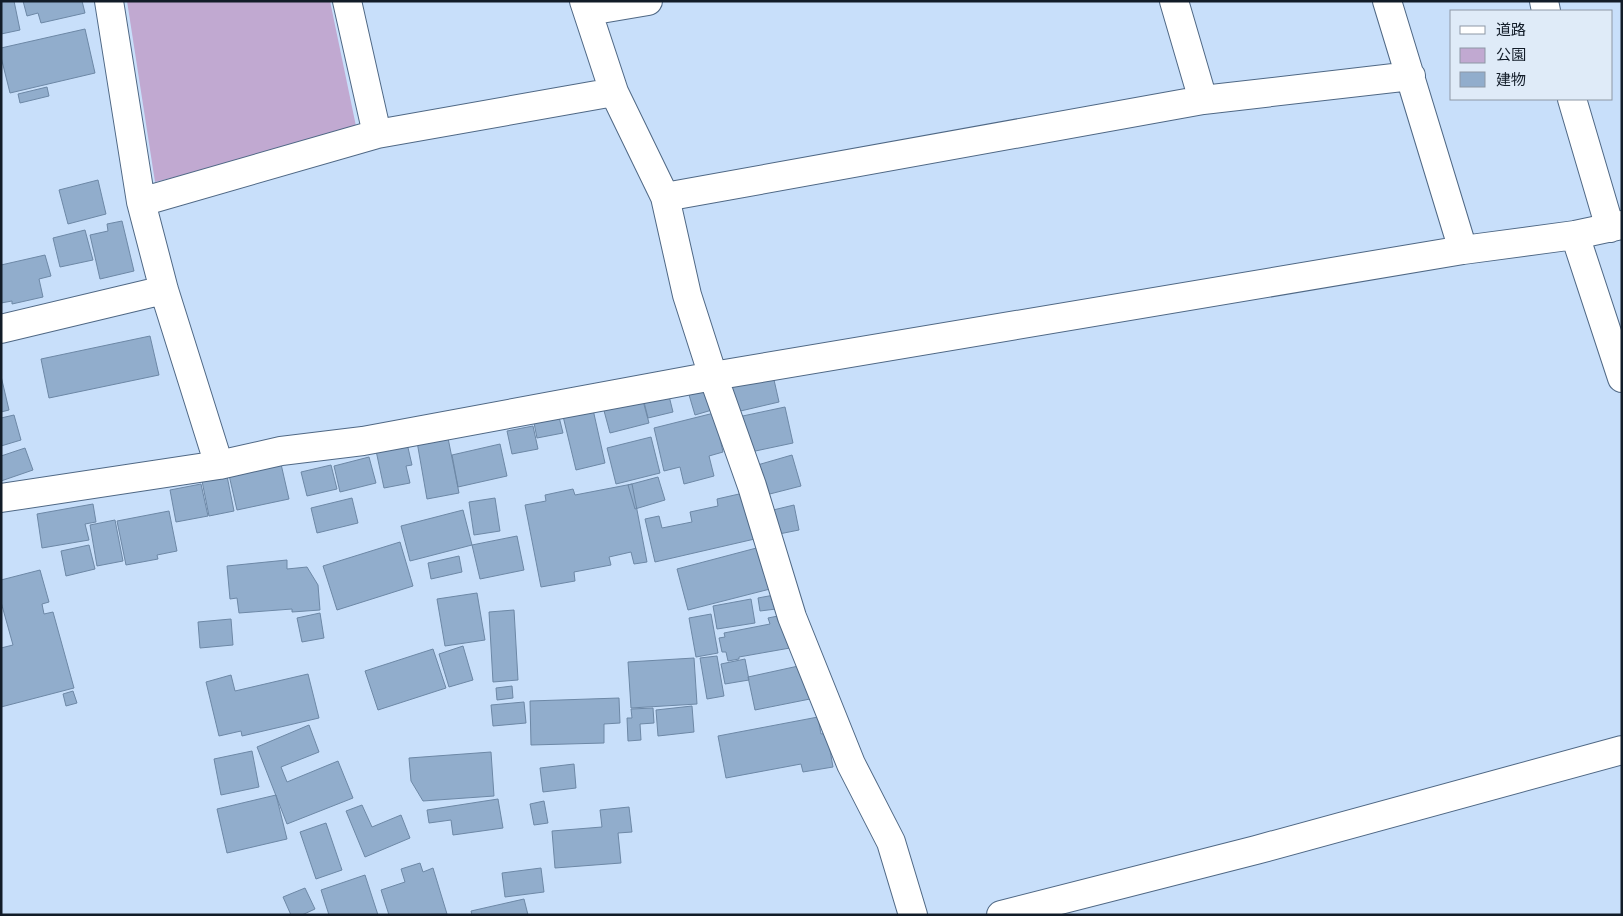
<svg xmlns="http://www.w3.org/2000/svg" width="1623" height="916" font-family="Quicksand,'Noto Sans JP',sans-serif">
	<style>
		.green { fill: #c1a9d1 }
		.building { fill: #91adcc; stroke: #6d88a6 }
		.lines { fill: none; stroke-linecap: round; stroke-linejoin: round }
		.minor-casing { stroke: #4f6885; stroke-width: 30 }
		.minor { stroke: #fff; stroke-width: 28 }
	</style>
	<rect width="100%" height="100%" fill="#c8dffa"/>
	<path class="green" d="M 127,1 L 330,1 L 357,131 L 155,182 Z"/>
	<path class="building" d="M 1,1 L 14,1 L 20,30 L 1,34 Z
		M 23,1 L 82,1 L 85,13 L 41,23 L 38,13 L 27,16 Z
		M 85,29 L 95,73 L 10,93 L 1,57 L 1,48 Z
		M 47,87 L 49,96 L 20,103 L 18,94 Z
		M 98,180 L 106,214 L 68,224 L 59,190 Z
		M 122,221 L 134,271 L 100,279 L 90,235 L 108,231 L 107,224 Z
		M 85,230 L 93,260 L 60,267 L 53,238 Z
		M 45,255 L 51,276 L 39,279 L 43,297 L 12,304 L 12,301 L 1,303 L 1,265 Z
		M 150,336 L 159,375 L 49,398 L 41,359 Z
		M 772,371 L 779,402 L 732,413 L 725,382 Z
		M 1,376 L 9,410 L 1,412 Z
		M 704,383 L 712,410 L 695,415 L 687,388 Z
		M 667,388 L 673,412 L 648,418 L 642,394 Z
		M 642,397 L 649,423 L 610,433 L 603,407 Z
		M 592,405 L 605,463 L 576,470 L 562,412 Z
		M 785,407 L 793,443 L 746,453 L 738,417 Z
		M 558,413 L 563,433 L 537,438 L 533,418 Z
		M 714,413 L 723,452 L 709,456 L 714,476 L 684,484 L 680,467 L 664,471 L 654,428 Z
		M 14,415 L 21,440 L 1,446 L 1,418 Z
		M 533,426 L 538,449 L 512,454 L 507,431 Z
		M 447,433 L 459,493 L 427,499 L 416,436 Z
		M 651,437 L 660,473 L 616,484 L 607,448 Z
		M 406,439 L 412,465 L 406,466 L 410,483 L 384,488 L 375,446 Z
		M 500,444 L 507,476 L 458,487 L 452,455 Z
		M 25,448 L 33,470 L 1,481 L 1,456 Z
		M 792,455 L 801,486 L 762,496 L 754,466 Z
		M 369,457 L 376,483 L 340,492 L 334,466 Z
		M 281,464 L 289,499 L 237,510 L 229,475 Z
		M 331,465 L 337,489 L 307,496 L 301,472 Z
		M 227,476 L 234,511 L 209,516 L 202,481 Z
		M 658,477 L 665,500 L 635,509 L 628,485 Z
		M 201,484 L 208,516 L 176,522 L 170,490 Z
		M 632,484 L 647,562 L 634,564 L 631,552 L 609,557 L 611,565 L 574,572 L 575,581 L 541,587 L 525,505 L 546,501 L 545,495 L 573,489 L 575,495 Z
		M 748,492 L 759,538 L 655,562 L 645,519 L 659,516 L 662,528 L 692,522 L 690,512 L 718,506 L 717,499 Z
		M 352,498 L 358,523 L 317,533 L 311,508 Z
		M 495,498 L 500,531 L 474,535 L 469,502 Z
		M 93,504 L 96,522 L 85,524 L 89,540 L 42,548 L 37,514 Z
		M 794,505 L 799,530 L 774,535 L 769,511 Z
		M 463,510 L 472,545 L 410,561 L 401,526 Z
		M 169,511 L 177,551 L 157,555 L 158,559 L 126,565 L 117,521 Z
		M 115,520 L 123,561 L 97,566 L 90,525 Z
		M 517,536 L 524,570 L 480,579 L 472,545 Z
		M 400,542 L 413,586 L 337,610 L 323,566 Z
		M 89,545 L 95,569 L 66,576 L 61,551 Z
		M 764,546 L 774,588 L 688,610 L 677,569 Z
		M 459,556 L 462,572 L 431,579 L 428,563 Z
		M 287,560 L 287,569 L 307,567 L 318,585 L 320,610 L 292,612 L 292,609 L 239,613 L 237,598 L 230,599 L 227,566 Z
		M 40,570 L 49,602 L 42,604 L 44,614 L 53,612 L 74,688 L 1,707 L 1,648 L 13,645 L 1,602 L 1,580 Z
		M 477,593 L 485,640 L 445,646 L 437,599 Z
		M 774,595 L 776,609 L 760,611 L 758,598 Z
		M 751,599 L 755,623 L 717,629 L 713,606 Z
		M 514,610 L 518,680 L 493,682 L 489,612 Z
		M 320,613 L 324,638 L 302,642 L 297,618 Z
		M 711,614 L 718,653 L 696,657 L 689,618 Z
		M 783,615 L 790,648 L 739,657 L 739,659 L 728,661 L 726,652 L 722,652 L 719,638 L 725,637 L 724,633 L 770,624 L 768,618 Z
		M 231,619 L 233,645 L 200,648 L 198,622 Z
		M 463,646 L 473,680 L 449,687 L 439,654 Z
		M 433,649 L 446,688 L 378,710 L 365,671 Z
		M 717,656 L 724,696 L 707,699 L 700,658 Z
		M 694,658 L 697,704 L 631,708 L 628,662 Z
		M 745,659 L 749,680 L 725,684 L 721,664 Z
		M 803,665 L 810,699 L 755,710 L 748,677 Z
		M 308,674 L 319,718 L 242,736 L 241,731 L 219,736 L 206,682 L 231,675 L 235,691 Z
		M 512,686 L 513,698 L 497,700 L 496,688 Z
		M 73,691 L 77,703 L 66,706 L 63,694 Z
		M 619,698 L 620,723 L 604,724 L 604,743 L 531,745 L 530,701 Z
		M 524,702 L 526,723 L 493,726 L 491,705 Z
		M 692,706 L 694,732 L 658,736 L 656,710 Z
		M 653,708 L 654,723 L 640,724 L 641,740 L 628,741 L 627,718 L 632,718 L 631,709 Z
		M 818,717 L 821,734 L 827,733 L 833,767 L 803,772 L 801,764 L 726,778 L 718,736 Z
		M 309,725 L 319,752 L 281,767 L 287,782 L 338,761 L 353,798 L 287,824 L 257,747 Z
		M 252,751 L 259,787 L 221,795 L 214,759 Z
		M 491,752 L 494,796 L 423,801 L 411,781 L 409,758 Z
		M 574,764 L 576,788 L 543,792 L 540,768 Z
		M 276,795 L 287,839 L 227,853 L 217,809 Z
		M 498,799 L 503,828 L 453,835 L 451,820 L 429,823 L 427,810 Z
		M 544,801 L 548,823 L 534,825 L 530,804 Z
		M 362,805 L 372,827 L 401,815 L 410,838 L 365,857 L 346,811 Z
		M 629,807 L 632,832 L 618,833 L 621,863 L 555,868 L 552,831 L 602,827 L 600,810 Z
		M 326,823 L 342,870 L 316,879 L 300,832 Z
		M 420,863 L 423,872 L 433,868 L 447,914 L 389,915 L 381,890 L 405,882 L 401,869 Z
		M 541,868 L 544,892 L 505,897 L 502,873 Z
		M 365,875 L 378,915 L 329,915 L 321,890 Z
		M 305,888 L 315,909 L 302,915 L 291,915 L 283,897 Z
		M 524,899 L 528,915 L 472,915 L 471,911 Z"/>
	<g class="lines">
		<defs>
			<path id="minor" d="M 109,1 L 141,202 L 164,290 L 219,465
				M 347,1 L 377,134
				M 584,1 L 614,92 L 665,197 L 687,295 L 713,376 L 752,486 L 792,617 L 851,764 L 891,842 L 913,915
				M 1174,1 L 1203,100
				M 1387,1 L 1463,250
				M 1544,1 L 1546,11
				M 589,11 L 648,1
				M 1572,99 L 1610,228
				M 665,197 L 1203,100 L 1411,76
				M 141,202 L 377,134 L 614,92
				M 1575,235 L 1622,378
				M 1,329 L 164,290
				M 1,498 L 219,465 L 281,451 L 363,441 L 713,376 L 1463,250 L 1575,235 L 1622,225
				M 1001,915 L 1256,850 L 1622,750"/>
		</defs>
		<use href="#minor" class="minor-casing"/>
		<use href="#minor" class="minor"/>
	</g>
	<rect width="1623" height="916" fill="none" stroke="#121c28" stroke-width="5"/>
	<rect x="1450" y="10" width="162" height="90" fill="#dfebf8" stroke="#8d98a5"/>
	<rect x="1460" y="26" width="25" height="8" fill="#ffffff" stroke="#8d98a5"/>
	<text x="1496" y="35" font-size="15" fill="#121c28">道路</text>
	<rect x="1460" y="48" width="25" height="15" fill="#c1a9d1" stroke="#8d98a5"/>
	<text x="1496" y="60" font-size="15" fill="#121c28">公園</text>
	<rect x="1460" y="72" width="25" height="15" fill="#91adcc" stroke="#8d98a5"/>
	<text x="1496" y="85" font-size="15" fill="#121c28">建物</text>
</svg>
